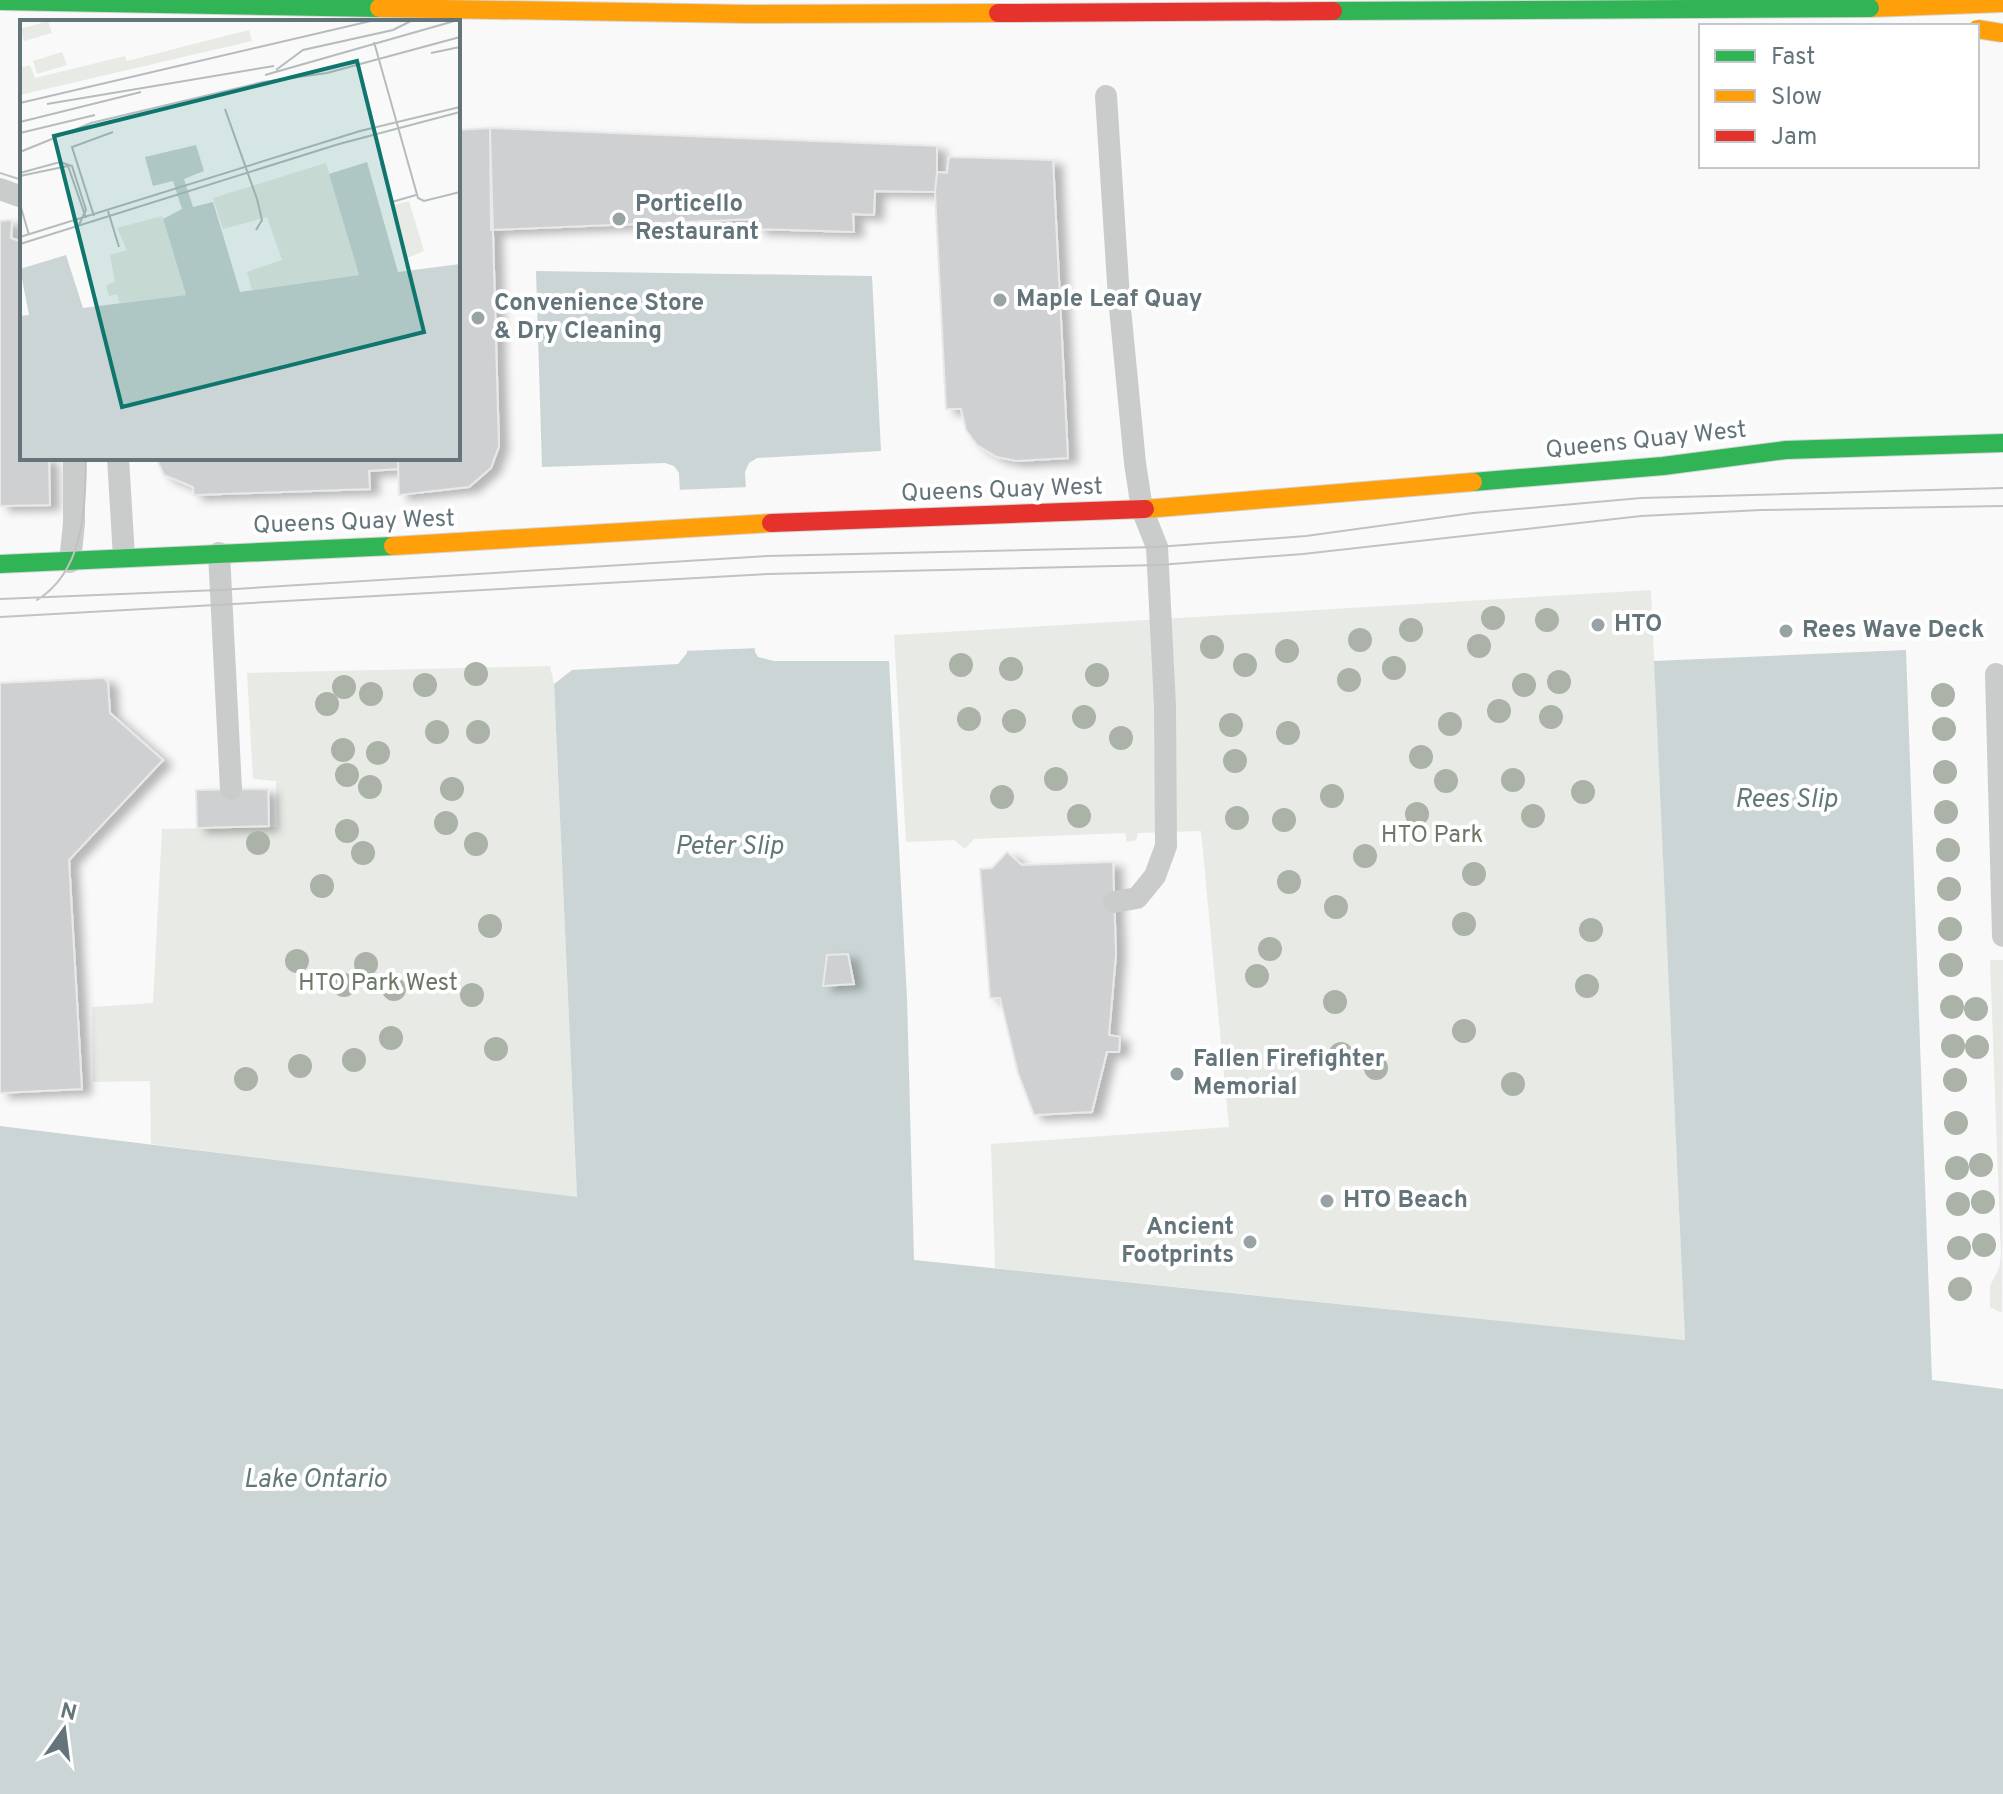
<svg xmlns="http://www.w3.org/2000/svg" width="2003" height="1794" font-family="Overpass,sans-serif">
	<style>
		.green { fill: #e8eae6 }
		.water { fill: #cbd5d5 }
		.pier { fill: #f9f9f9 }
		.building { fill: #ced0d1; stroke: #e8e8e8; stroke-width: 2; filter: url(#shadow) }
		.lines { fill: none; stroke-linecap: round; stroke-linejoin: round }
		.fast-casing { stroke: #d4d5d6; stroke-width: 20 }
		.slow-casing { stroke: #d4d5d6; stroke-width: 20 }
		.jam-casing { stroke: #d4d5d6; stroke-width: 20 }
		.lane { stroke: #cacccc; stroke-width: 22 }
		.fast { stroke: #30b455; stroke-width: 18 }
		.slow { stroke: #ff9f0a; stroke-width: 18 }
		.jam { stroke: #e5322d; stroke-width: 18 }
		.tram { stroke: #c0c2c3; stroke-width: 2 }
		.fast-bridge-casing { stroke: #d4d5d5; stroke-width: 20; stroke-linecap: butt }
		.slow-bridge-casing { stroke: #d4d5d5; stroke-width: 20; stroke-linecap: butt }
		.jam-bridge-casing { stroke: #d4d5d5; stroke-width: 20; stroke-linecap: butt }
		.fast-bridge { stroke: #30b455; stroke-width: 18 }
		.slow-bridge { stroke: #ff9f0a; stroke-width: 18 }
		.jam-bridge { stroke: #e5322d; stroke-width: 18 }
		.tree { fill: #abb3a8 }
		.poi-dot { fill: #98a3a6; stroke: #fff; stroke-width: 3 }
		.labels { text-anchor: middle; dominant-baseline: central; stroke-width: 8; stroke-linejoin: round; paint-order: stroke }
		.poi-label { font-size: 24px; font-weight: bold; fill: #63747a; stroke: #fff; text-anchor: start }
		.street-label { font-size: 24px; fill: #63747a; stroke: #fff }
		.park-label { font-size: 24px; fill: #6c7966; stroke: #fff }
		.water-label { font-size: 26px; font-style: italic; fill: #627879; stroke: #fff }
		.inset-road { fill: none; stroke: #b4bcbe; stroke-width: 2 }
		.view { fill: #0f766e; fill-opacity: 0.15; stroke: #0f766e; stroke-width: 4 }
		.inset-edge { fill: none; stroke: #63747a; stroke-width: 4 }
	</style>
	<defs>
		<filter id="shadow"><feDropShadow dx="9" dy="5" stdDeviation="4" flood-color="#0004"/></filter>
	</defs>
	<rect width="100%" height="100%" fill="#f9f9f9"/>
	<path class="green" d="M 1651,590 L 1685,1340 L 995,1268 L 991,1144 L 1229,1127 L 1201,831 L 1138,833 L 1136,840 L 1127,842 L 1125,833 L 974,839 L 965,849 L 954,840 L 906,842 L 894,635 Z
		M 550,666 L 554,684 L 577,1198 L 151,1144 L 150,1081 L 93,1082 L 92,1007 L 153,1003 L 162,829 L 277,827 L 276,781 L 253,779 L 247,673 Z
		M 1990,960 L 2003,960 L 2002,1313 L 1990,1307 L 1990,1286 L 1999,1268 L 2001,1255 Z"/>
	<path class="water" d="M 536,271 L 872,276 L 881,451 L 757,458 L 749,463 L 745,472 L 755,652 L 758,657 L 774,661 L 889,661 L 907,998 L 914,1260 L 1685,1340 L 1654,661 L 1906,650 L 1932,1380 L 2003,1389 L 2003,1794 L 0,1794 L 0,1126 L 577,1197 L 554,684 L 572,670 L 678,664 L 687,653 L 679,473 L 674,466 L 665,463 L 542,467 Z"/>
	<path class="pier" d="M 750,487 L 759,648 L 683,651 L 675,490 Z"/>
	<path class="building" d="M 490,128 L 937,146 L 937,172 L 935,192 L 875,191 L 874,215 L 853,214 L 854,232 L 757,229 L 756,219 L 491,230 Z
		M 490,128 L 499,446 L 491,468 L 469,487 L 399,495 L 398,458 L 458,458 L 458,130 Z
		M 949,157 L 1053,160 L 1068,458 L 1017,461 L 997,457 L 977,445 L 966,430 L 961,409 L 946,409 L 935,192 L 937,172 L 947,173 Z
		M 12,220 L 11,238 L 22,242 L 22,458 L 49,458 L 50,505 L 0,506 L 0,221 Z
		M 156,458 L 398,458 L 398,469 L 369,471 L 370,489 L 194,495 L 193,487 L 164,475 Z
		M 104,678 L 108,683 L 110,713 L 163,760 L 69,860 L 82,1089 L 0,1093 L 0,683 Z
		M 268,789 L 269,826 L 197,828 L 196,790 Z
		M 1007,852 L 1022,865 L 1113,862 L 1116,954 L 1109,1035 L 1120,1037 L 1119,1052 L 1107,1052 L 1092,1112 L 1034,1115 L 1018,1073 L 1000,998 L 990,998 L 980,869 L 992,868 Z
		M 848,954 L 854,984 L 823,986 L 827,955 Z"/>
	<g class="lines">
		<defs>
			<path id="fast" d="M 1473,482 L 1663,466 L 1786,450 L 2003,443
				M 0,564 L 393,546"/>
			<path id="slow" d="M 1870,8 L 2003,3
				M 1145,509 L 1473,482
				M 393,546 L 771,523"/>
			<path id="jam" d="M 771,523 L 1145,509"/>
		</defs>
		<use href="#fast" class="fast-casing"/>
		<use href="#slow" class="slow-casing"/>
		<use href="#jam" class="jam-casing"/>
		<path class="lane" d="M 1106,96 L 1119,298 L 1135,463 L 1142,509 L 1157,547 L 1165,706 L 1166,846 L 1155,876 L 1137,898 L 1114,902
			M 0,189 L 22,197
			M 118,458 L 124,557
			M 219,553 L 231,789
			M 70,562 L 74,523 L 74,458
			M 1996,674 L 2003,936"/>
		<use href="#fast" class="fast"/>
		<use href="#slow" class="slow"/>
		<use href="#jam" class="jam"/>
		<path class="tram" d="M 0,173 L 22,180
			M 0,599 L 219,590 L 767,556 L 1157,547 L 1306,536 L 1473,513 L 1641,498 L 2003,488
			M 37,600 C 85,570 85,508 86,458
			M 0,617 L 768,574 L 1159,565 L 1303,554 L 1641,516 L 1761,510 L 2003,506"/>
		<defs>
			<path id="fast-bridge" d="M 0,1 L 379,8
				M 1333,11 L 1870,8"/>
			<path id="slow-bridge" d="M 379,8 L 747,14 L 998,13
				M 1977,29 L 2003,33"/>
			<path id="jam-bridge" d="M 998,13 L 1333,11"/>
		</defs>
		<use href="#fast-bridge" class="fast-bridge-casing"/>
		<use href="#slow-bridge" class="slow-bridge-casing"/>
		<use href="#jam-bridge" class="jam-bridge-casing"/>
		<use href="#fast-bridge" class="fast-bridge"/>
		<use href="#slow-bridge" class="slow-bridge"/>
		<use href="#jam-bridge" class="jam-bridge"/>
	</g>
	<g class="tree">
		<circle cx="1493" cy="618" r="12"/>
		<circle cx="1547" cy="620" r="12"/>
		<circle cx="1411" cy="630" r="12"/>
		<circle cx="1360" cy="640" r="12"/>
		<circle cx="1479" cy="646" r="12"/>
		<circle cx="1212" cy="647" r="12"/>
		<circle cx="1287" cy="651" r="12"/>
		<circle cx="961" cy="665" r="12"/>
		<circle cx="1245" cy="665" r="12"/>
		<circle cx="1394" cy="668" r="12"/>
		<circle cx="1011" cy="669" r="12"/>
		<circle cx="476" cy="674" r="12"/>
		<circle cx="1097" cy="675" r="12"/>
		<circle cx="1349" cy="680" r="12"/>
		<circle cx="1559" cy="682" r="12"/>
		<circle cx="425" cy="685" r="12"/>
		<circle cx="1524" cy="685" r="12"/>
		<circle cx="344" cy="687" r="12"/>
		<circle cx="371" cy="694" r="12"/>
		<circle cx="1943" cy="695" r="12"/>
		<circle cx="327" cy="704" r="12"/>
		<circle cx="1499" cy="711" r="12"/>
		<circle cx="1084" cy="717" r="12"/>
		<circle cx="1551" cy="717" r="12"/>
		<circle cx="969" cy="719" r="12"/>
		<circle cx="1014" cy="721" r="12"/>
		<circle cx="1450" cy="724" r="12"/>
		<circle cx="1231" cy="725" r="12"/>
		<circle cx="1944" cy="729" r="12"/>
		<circle cx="437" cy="732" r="12"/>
		<circle cx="478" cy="732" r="12"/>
		<circle cx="1288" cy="733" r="12"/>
		<circle cx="1121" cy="738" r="12"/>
		<circle cx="343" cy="750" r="12"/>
		<circle cx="378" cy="753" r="12"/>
		<circle cx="1421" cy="757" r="12"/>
		<circle cx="1235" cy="761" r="12"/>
		<circle cx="1945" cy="772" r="12"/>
		<circle cx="347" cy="775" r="12"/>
		<circle cx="1056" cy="779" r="12"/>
		<circle cx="1513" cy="780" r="12"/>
		<circle cx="1446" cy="781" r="12"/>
		<circle cx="370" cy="787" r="12"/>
		<circle cx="452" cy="789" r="12"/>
		<circle cx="1583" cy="792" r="12"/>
		<circle cx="1332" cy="796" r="12"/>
		<circle cx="1002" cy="797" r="12"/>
		<circle cx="1946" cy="812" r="12"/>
		<circle cx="1417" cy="814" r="12"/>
		<circle cx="1079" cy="816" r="12"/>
		<circle cx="1533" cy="816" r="12"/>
		<circle cx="1237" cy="818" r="12"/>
		<circle cx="1284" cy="820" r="12"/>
		<circle cx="446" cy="823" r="12"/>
		<circle cx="347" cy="831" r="12"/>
		<circle cx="258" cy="843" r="12"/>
		<circle cx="476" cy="844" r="12"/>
		<circle cx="1948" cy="850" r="12"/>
		<circle cx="363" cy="853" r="12"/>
		<circle cx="1365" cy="856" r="12"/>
		<circle cx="1474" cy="874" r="12"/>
		<circle cx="1289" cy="882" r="12"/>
		<circle cx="322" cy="886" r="12"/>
		<circle cx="1949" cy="889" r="12"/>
		<circle cx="1336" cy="907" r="12"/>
		<circle cx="1464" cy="924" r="12"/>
		<circle cx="490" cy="926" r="12"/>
		<circle cx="1950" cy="929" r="12"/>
		<circle cx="1591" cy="930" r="12"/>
		<circle cx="1270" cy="949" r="12"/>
		<circle cx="297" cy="961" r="12"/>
		<circle cx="366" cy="964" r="12"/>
		<circle cx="1951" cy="965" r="12"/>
		<circle cx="1257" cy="976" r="12"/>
		<circle cx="344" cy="985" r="12"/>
		<circle cx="1587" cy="986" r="12"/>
		<circle cx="394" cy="989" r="12"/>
		<circle cx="472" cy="995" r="12"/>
		<circle cx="1335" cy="1002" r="12"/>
		<circle cx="1952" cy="1007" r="12"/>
		<circle cx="1976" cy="1009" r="12"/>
		<circle cx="1464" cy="1031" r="12"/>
		<circle cx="391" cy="1038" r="12"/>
		<circle cx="1953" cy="1046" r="12"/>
		<circle cx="1977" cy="1047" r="12"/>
		<circle cx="496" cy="1049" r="12"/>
		<circle cx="1341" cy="1054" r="12"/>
		<circle cx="354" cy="1060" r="12"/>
		<circle cx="300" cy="1066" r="12"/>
		<circle cx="1376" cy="1068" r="12"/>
		<circle cx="246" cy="1079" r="12"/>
		<circle cx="1955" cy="1080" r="12"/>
		<circle cx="1513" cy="1084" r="12"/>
		<circle cx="1956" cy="1123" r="12"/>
		<circle cx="1981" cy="1165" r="12"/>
		<circle cx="1957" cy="1168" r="12"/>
		<circle cx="1983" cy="1202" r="12"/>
		<circle cx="1958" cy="1204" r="12"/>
		<circle cx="1984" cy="1245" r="12"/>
		<circle cx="1959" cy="1248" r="12"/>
		<circle cx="1960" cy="1289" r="12"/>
	</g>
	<g class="poi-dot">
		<circle cx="619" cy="219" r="8"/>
		<circle cx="1000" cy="300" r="8"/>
		<circle cx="478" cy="318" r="8"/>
		<circle cx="1598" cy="625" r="8"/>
		<circle cx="1786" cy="631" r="8"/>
		<circle cx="1177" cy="1074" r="8"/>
		<circle cx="1327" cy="1201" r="8"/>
		<circle cx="1250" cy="1242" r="8"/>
	</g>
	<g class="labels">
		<g class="poi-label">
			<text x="635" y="205">Porticello<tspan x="635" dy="28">Restaurant</tspan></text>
			<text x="1016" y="300">Maple Leaf Quay</text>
			<text x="494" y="304">Convenience Store<tspan x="494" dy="28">&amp; Dry Cleaning</tspan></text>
			<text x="1614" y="625">HTO</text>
			<text x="1802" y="631">Rees Wave Deck</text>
			<text x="1193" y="1060">Fallen Firefighter<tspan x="1193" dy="28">Memorial</tspan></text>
			<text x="1343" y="1201">HTO Beach</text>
			<text x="1234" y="1228" text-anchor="end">Ancient<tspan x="1234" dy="28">Footprints</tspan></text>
		</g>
		<g class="street-label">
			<text transform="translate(1646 441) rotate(-6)">Queens Quay West</text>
			<text transform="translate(1002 491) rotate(-2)">Queens Quay West</text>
			<text transform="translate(354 523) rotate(-2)">Queens Quay West</text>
		</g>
		<g class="park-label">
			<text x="1432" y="836">HTO Park</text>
			<text x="378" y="984">HTO Park West</text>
		</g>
		<g class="water-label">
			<text x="1786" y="800">Rees Slip</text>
			<text x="729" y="847">Peter Slip</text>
			<text x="315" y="1480">Lake Ontario</text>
		</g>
	</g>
	<g transform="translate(20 20)">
		<rect width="440" height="440" fill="#f9f9f9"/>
		<path d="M 28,1 L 32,13 L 4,21 L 0,9 ZM 229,10 L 232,21 L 0,75 L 0,48 L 10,45 L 15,58 L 105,36 L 107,41 ZM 42,32 L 47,45 L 17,54 L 13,41 ZM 306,143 L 339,255 L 232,270 L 227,252 L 262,240 L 247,197 L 203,209 L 193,178 ZM 389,181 L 404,231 L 385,239 L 371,186 ZM 142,196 L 166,275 L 100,283 L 97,274 L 89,276 L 86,265 L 95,262 L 90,235 L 107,230 L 97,208 Z" fill="#e8eae6"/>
		<path d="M 176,125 L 184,151 L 164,159 L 173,187 L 193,182 L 220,272 L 339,255 L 309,154 L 347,142 L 378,252 L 440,244 L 440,440 L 0,440 L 0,296 L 9,295 L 0,249 L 46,235 L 63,288 L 166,275 L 143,199 L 162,189 L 153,161 L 133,166 L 125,137 Z" fill="#cbd5d5"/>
		<path class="inset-road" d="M 354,22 L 398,178 L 404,181 L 440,172M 411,33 L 440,27M 256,50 L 283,30 L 373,10 L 393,0M 245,55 L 438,0M 0,83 L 355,0M 27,84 L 254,46M 205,89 L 237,179 L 242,200 L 236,210M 0,102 L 121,72M 0,113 L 75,95M 0,132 L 71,103 L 243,62 L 307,53 L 440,17M 361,143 L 372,182 L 396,175M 0,153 L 40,142 L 52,146 L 66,190 L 57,209M 0,156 L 48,146 L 66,198M 0,184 L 9,215M 88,191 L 99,227M 74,196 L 52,127 L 93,112M 0,217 L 340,111 L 440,87M 0,224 L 319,124 L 440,92"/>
		<path class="view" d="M 337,41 L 404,312 L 102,387 L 34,116 Z"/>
		<rect width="440" height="440" class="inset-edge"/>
	</g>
	<rect x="1699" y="24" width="280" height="144" fill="#ffffff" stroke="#c1c7ca" stroke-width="2"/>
	<rect x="1715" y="50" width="40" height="12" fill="#30b455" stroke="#c1c7ca" stroke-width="2"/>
	<text x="1771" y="64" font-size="24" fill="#63747a">Fast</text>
	<rect x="1715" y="90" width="40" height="12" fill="#ff9f0a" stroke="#c1c7ca" stroke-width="2"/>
	<text x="1771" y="104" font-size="24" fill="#63747a">Slow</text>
	<rect x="1715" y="130" width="40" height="12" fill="#e5322d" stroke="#c1c7ca" stroke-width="2"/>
	<text x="1771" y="144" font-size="24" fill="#63747a">Jam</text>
	<g transform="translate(64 1730) rotate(14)" stroke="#ffffff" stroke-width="6" paint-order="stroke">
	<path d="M0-6L14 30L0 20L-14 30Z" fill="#63747a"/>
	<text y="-12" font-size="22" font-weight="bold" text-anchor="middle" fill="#63747a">N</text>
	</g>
</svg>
